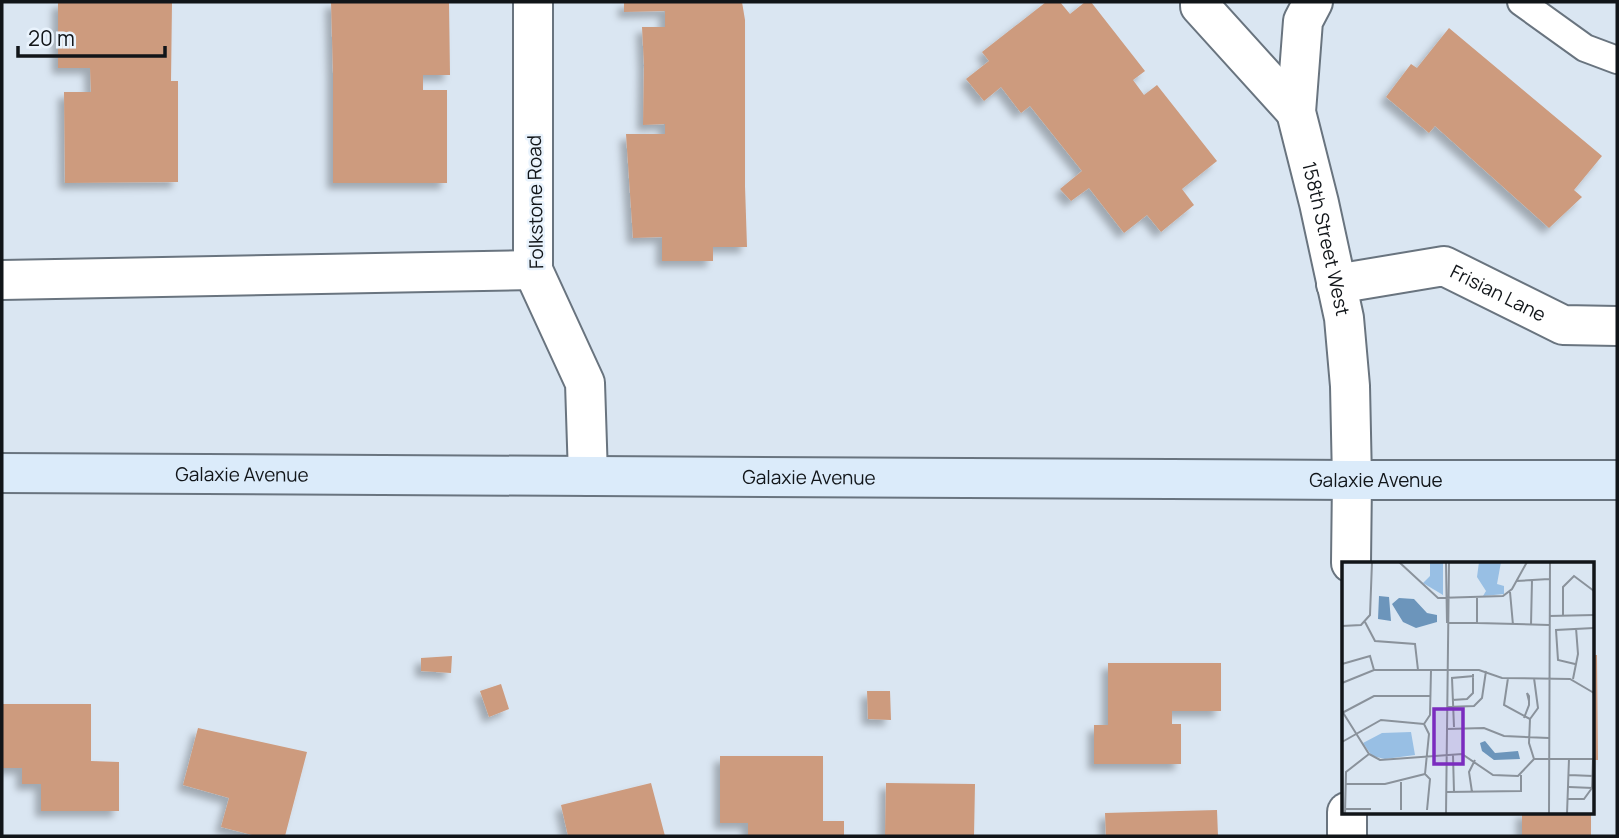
<svg xmlns="http://www.w3.org/2000/svg" width="1619" height="838" font-family="Manrope,sans-serif">
	<style>
		.building { fill: #cd9b7e; filter: url(#shadow) }
		.lines { fill: none; stroke-linecap: round; stroke-linejoin: round }
		.lane-casing { stroke: #69747f; stroke-width: 30 }
		.street-casing { stroke: #69747f; stroke-width: 42 }
		.secondary-casing { stroke: #69747f; stroke-width: 42 }
		.lane { stroke: #fff; stroke-width: 26 }
		.street { stroke: #fff; stroke-width: 38 }
		.secondary { stroke: #dbebfa; stroke-width: 38 }
		.labels { text-anchor: middle; dominant-baseline: central; stroke-width: 5; stroke-linejoin: round; paint-order: stroke }
		.street-label { font-size: 19px; fill: #111519; stroke: #e9f3fd }
		.inset-road { fill: none; stroke: #8a929b; stroke-width: 2 }
		.view { fill: #7b2cbf; fill-opacity: 0.15; stroke: #7b2cbf; stroke-width: 3.5 }
		.inset-edge { fill: none; stroke: #111519; stroke-width: 3.5 }
	</style>
	<defs>
		<filter id="shadow"><feDropShadow dx="-6" dy="6" stdDeviation="3.5" flood-color="#0004"/></filter>
	</defs>
	<rect width="100%" height="100%" fill="#dae6f2"/>
	<path class="building" d="M 58,2 L 172,2 L 171,81 L 178,81 L 178,182 L 65,183 L 64,92 L 91,92 L 90,68 L 58,68 Z
		M 331,2 L 449,2 L 450,75 L 423,75 L 423,90 L 447,90 L 447,183 L 333,183 L 333,73 Z
		M 624,2 L 742,2 L 745,20 L 745,186 L 747,247 L 713,247 L 713,261 L 662,261 L 662,237 L 633,238 L 626,134 L 665,134 L 665,124 L 643,125 L 644,65 L 642,27 L 665,27 L 665,11 L 624,12 Z
		M 1046,2 L 1060,2 L 1070,14 L 1085,2 L 1091,2 L 1145,71 L 1133,80 L 1144,95 L 1157,85 L 1217,161 L 1182,189 L 1194,205 L 1161,232 L 1147,215 L 1124,233 L 1089,188 L 1071,201 L 1060,189 L 1082,171 L 1030,106 L 1021,113 L 1001,87 L 984,101 L 966,79 L 989,61 L 982,52 Z
		M 1449,28 L 1602,156 L 1574,190 L 1582,197 L 1549,228 L 1435,126 L 1429,133 L 1386,97 L 1411,64 L 1417,68 Z
		M 1593,655 L 1597,655 L 1598,760 L 1593,760 Z
		M 452,656 L 451,673 L 421,671 L 421,658 Z
		M 1108,663 L 1221,663 L 1221,711 L 1172,711 L 1172,724 L 1181,724 L 1181,764 L 1094,764 L 1094,725 L 1108,725 Z
		M 501,684 L 509,709 L 489,717 L 480,691 Z
		M 867,691 L 890,691 L 891,720 L 868,719 Z
		M 2,704 L 91,704 L 91,761 L 119,762 L 119,811 L 41,811 L 41,784 L 22,784 L 22,768 L 2,768 Z
		M 198,728 L 307,752 L 285,836 L 256,836 L 221,827 L 229,798 L 183,785 Z
		M 720,756 L 823,756 L 823,821 L 844,821 L 844,836 L 748,836 L 748,823 L 720,823 Z
		M 651,783 L 665,836 L 568,836 L 561,805 Z
		M 886,783 L 975,784 L 974,836 L 885,836 Z
		M 1217,810 L 1218,836 L 1106,836 L 1105,813 Z
		M 1522,812 L 1591,812 L 1591,836 L 1522,836 Z"/>
	<g class="lines">
		<defs>
			<path id="lane" d="M 1521,2 L 1585,48 L 1617,60"/>
			<g id="street">
				<path d="M 533,2 L 533,270 L 585,383 L 588,476"/>
				<path d="M 1200,2 L 1200,6 L 1296,112"/>
				<path id="s1" d="M 1313,2 L 1303,21 L 1296,112 L 1319,203 L 1344,318 L 1350,386 L 1352,480 L 1351,563"/>
				<path d="M 2,280 L 533,270"/>
				<path id="s2" d="M 1336,284 L 1444,266 L 1563,325 L 1617,326"/>
				<path d="M 1347,836 L 1347,812"/>
			</g>
			<g id="secondary">
				<path id="s3" d="M 2,473 L 1352,480 L 1617,480"/>
			</g>
		</defs>
		<use href="#lane" class="lane-casing"/>
		<use href="#street" class="street-casing"/>
		<use href="#secondary" class="secondary-casing"/>
		<use href="#lane" class="lane"/>
		<use href="#street" class="street"/>
		<use href="#secondary" class="secondary"/>
	</g>
	<g class="labels">
		<g class="street-label">
			<text transform="translate(535 202) rotate(-91)">Folkstone Road</text>
			<text stroke="none"><textPath href="#s1" startOffset="243">158th Street West</textPath></text>
			<text stroke="none"><textPath href="#s2" startOffset="170">Frisian Lane</textPath></text>
			<text stroke="none"><textPath href="#s3" startOffset="240">Galaxie Avenue</textPath></text>
			<text stroke="none"><textPath href="#s3" startOffset="807">Galaxie Avenue</textPath></text>
			<text stroke="none"><textPath href="#s3" startOffset="1374">Galaxie Avenue</textPath></text>
		</g>
	</g>
	<g transform="translate(1342 562)">
		<rect width="252" height="252" fill="#dae6f2"/>
		<path d="M 88,0 L 101,0 L 101,33 L 81,21 L 88,14 ZM 137,0 L 159,0 L 155,22 L 162,24 L 162,32 L 141,34 L 144,29 L 135,15 ZM 69,170 L 73,193 L 43,197 L 30,194 L 21,181 L 40,171 Z" fill="#98bfe4"/>
		<path d="M 37,34 L 47,35 L 49,59 L 36,57 ZM 57,36 L 72,37 L 85,51 L 95,53 L 95,60 L 74,66 L 61,60 L 50,42 ZM 143,179 L 153,191 L 176,189 L 178,197 L 152,198 L 140,189 L 138,181 Z" fill="#6c95bb"/>
		<path class="inset-road" d="M 57,0 L 96,36 L 161,34 L 170,27 L 185,0M 104,0 L 105,61M 174,19 L 207,17M 168,30 L 171,63M 221,53 L 221,25 L 232,14 L 252,29M 207,54 L 252,53M 23,60 L 33,79 L 73,82 L 76,108M 106,61 L 135,61 L 135,35M 135,61 L 207,63M 189,63 L 190,18M 0,64 L 19,63 L 28,53 L 30,0M 0,102 L 28,94 L 32,108M 233,102 L 216,98 L 214,68 L 252,66M 166,116 L 162,143 L 188,157M 192,116 L 196,146 L 188,157 L 187,181 L 192,197M 231,117 L 236,92 L 234,66M 0,121 L 32,108 L 137,108 L 160,116 L 228,117 L 252,131M 110,138 L 125,137 L 131,131 L 131,112M 105,145 L 132,144 L 140,136 L 144,109M 0,149 L 27,192 L 38,198 L 120,192 L 151,213 L 176,214 L 192,197 L 252,197M 0,151 L 32,134 L 89,134M 182,156 L 187,143 L 187,134 L 185,131 L 187,139M 82,162 L 88,153 L 89,108M 82,162 L 87,172 L 83,212M 112,165 L 110,116 L 132,114M 105,167 L 142,166 L 162,174 L 207,176M 0,180 L 39,158 L 82,162M 111,193 L 112,230M 83,212 L 88,217 L 85,248M 227,213 L 251,214M 3,222 L 43,222 L 83,212M 227,225 L 251,226M 105,230 L 179,229 L 179,213M 130,230 L 127,210 L 133,198M 226,237 L 242,237 L 250,226 L 251,197M 3,247 L 29,247M 59,248 L 59,220M 3,252 L 4,210 L 27,192M 104,252 L 107,0M 207,252 L 208,0M 225,252 L 227,197"/>
		<path class="view" d="M 92,147 L 121,147 L 121,202 L 92,202 Z"/>
		<rect width="252" height="252" class="inset-edge"/>
	</g>
	<rect width="1619" height="838" fill="none" stroke="#111519" stroke-width="7"/>
	<path d="M18 46v10h147v-10" fill="none" stroke="#111519" stroke-width="3.5"/>
	<text x="28" y="46" font-size="21" fill="#111519" stroke="#e9f3fd" stroke-width="5" paint-order="stroke">20 m</text>
</svg>
